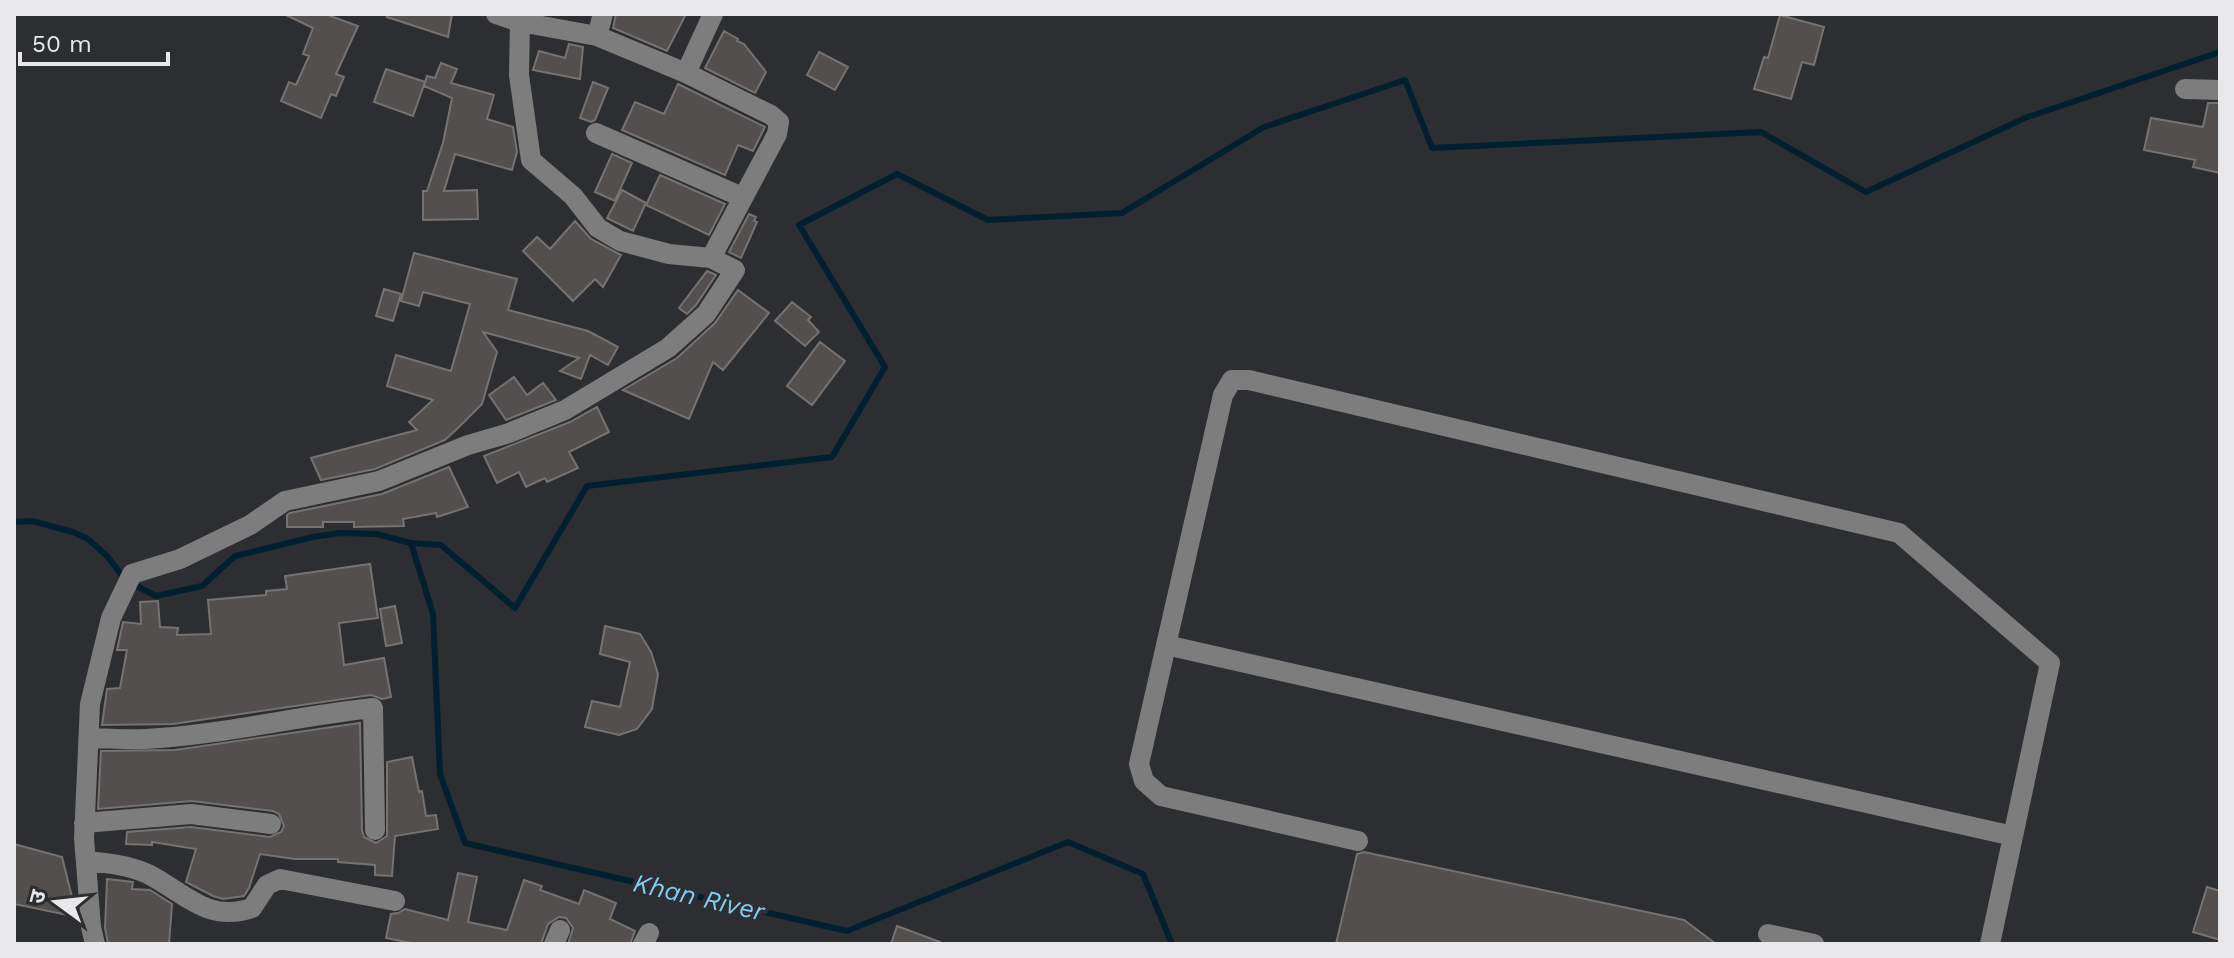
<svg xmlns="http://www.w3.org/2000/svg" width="2234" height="958" font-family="'Work Sans','Noto Sans Devanagari',sans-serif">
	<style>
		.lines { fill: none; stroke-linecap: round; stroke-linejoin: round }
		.stream { stroke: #00202f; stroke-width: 6 }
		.building { fill: #524f4e; stroke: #757270; stroke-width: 2 }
		.minor { stroke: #7e7d7d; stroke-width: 20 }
		.labels { text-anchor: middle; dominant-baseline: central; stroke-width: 8; stroke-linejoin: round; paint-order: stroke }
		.water-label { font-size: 26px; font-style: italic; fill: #7eccf0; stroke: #2d2e31 }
	</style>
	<rect width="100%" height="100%" fill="#2d2e31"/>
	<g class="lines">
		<path class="stream" d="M 14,522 L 32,521 L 73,532 L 88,539 L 108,557 L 125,580 L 156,596 L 202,586 L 235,556 L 313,537 L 340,533 L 376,534 L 411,543 L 441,545 L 515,608 L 587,486 L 832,457 L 885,367 L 799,225 L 897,174 L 988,220 L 1122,213 L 1264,127 L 1405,80 L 1432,148 L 1761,132 L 1866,192 L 2025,118 L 2220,52
			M 411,543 L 433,614 L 440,774 L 465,843 L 847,931 L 1068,842 L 1143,874 L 1172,944"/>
	</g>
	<path class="building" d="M 284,14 L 325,14 L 358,26 L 336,74 L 344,77 L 336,96 L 331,94 L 321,118 L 281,101 L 289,82 L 296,85 L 309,56 L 303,54 L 313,28 Z
		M 388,14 L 452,14 L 448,37 L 387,17 Z
		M 616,14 L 686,14 L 667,51 L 613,28 Z
		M 1780,15 L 1824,27 L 1814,65 L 1802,62 L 1791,99 L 1754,89 L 1764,57 L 1768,58 Z
		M 724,31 L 738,39 L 737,41 L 744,44 L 766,72 L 755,93 L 705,68 Z
		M 569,44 L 583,47 L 580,79 L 533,70 L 539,51 L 565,58 Z
		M 819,52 L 848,67 L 835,90 L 807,75 Z
		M 441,63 L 457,69 L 451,83 L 494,95 L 487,119 L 513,127 L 517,152 L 512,170 L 455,154 L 444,191 L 477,190 L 478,219 L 423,220 L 423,191 L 427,191 L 443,143 L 452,98 L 424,86 L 427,76 L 435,78 Z
		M 386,69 L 425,82 L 413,116 L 374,102 Z
		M 593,82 L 608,88 L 595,120 L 591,122 L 580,118 Z
		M 678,84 L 765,127 L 753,151 L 738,145 L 725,175 L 622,130 L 635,102 L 664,114 Z
		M 2208,103 L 2220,103 L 2220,173 L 2193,167 L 2195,160 L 2144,150 L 2151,118 L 2203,127 Z
		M 612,154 L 632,163 L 615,201 L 595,192 Z
		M 660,175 L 725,204 L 709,235 L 646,205 Z
		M 622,190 L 646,203 L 633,231 L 607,218 Z
		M 749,214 L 756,217 L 754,221 L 757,222 L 741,258 L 729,252 Z
		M 575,221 L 591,239 L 621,255 L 603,287 L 595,279 L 573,301 L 523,251 L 537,237 L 550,249 Z
		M 414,253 L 517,279 L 508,310 L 588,331 L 618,347 L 608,365 L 590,355 L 581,379 L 560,371 L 579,358 L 483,332 L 497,352 L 482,404 L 459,427 L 445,440 L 375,469 L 321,480 L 311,458 L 417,430 L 409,422 L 433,400 L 387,386 L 396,355 L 451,371 L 470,304 L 423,292 L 419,306 L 401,301 Z
		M 707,271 L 716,275 L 696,305 L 687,314 L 679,308 Z
		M 384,289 L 401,294 L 393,321 L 376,316 Z
		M 738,290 L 769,313 L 723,370 L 713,362 L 689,419 L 623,390 L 677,358 L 715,323 Z
		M 792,302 L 811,317 L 808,320 L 819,332 L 805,346 L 775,321 Z
		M 820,342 L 845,361 L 812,405 L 787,386 Z
		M 514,377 L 527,395 L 543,383 L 556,400 L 506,420 L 489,395 Z
		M 597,407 L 609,432 L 569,452 L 578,468 L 547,482 L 545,478 L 526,487 L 519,472 L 497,483 L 484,456 L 570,422 Z
		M 449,467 L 468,507 L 437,517 L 436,513 L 403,519 L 404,526 L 354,527 L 354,522 L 323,522 L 323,527 L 287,527 L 287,515 L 290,513 L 382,494 Z
		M 370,564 L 378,618 L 339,623 L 344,665 L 384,658 L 391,697 L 382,699 L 371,695 L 343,699 L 173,724 L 102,725 L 107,689 L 120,688 L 127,650 L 117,650 L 123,622 L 141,624 L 140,602 L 158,601 L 160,627 L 178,628 L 177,635 L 211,634 L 208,600 L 266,595 L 266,591 L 287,589 L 285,576 Z
		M 395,606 L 402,643 L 386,646 L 380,609 Z
		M 605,626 L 640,634 L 651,652 L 658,674 L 652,709 L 637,729 L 619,735 L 585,727 L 592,701 L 620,707 L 630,662 L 600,654 Z
		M 360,723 L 362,830 L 364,837 L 376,843 L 387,836 L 387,762 L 412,757 L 419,792 L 422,791 L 426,816 L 436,815 L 438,829 L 395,836 L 392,876 L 375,875 L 375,865 L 338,862 L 338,859 L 295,859 L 260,854 L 249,888 L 244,896 L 223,899 L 213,896 L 186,882 L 196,849 L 152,842 L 152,845 L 126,844 L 127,832 L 191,827 L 270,837 L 281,832 L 284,826 L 279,814 L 273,811 L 192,801 L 98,809 L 101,751 L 175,750 Z
		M 14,844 L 62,857 L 77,917 L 14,904 Z
		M 1364,852 L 1684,920 L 1716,944 L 1336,944 L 1357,854 Z
		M 458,873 L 477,877 L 468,922 L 507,930 L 524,880 L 542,886 L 540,890 L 579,904 L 584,890 L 616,903 L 610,919 L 635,931 L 630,944 L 568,944 L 573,928 L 566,918 L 559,917 L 548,924 L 541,944 L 416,944 L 386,938 L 391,914 L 398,913 L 405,909 L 448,920 Z
		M 107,879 L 133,882 L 132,889 L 150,890 L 172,904 L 169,944 L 108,944 L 105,928 Z
		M 2207,887 L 2220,891 L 2220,940 L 2193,932 Z
		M 897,926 L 940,942 L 940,944 L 891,944 Z"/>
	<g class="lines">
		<path class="minor" d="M 496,14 L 520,22 L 597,36 L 603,14
			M 520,22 L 519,75 L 531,160 L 573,196 L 598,228 L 620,241 L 669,254 L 711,258
			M 597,36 L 686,73
			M 2185,89 L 2220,90
			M 596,133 L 742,197
			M 1166,645 L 2013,836
			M 89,738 C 107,738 126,740 145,739 C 222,735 297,716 373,708 L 375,830
			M 84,823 L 191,814 L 271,824
			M 1358,841 L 1161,796 L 1144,781 L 1139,764 L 1223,395 L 1232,380 L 1249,380 L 1899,533 L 2050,663 L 1990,944
			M 86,861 C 107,863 128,865 148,874 C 185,893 207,923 252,908 L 267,885 L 280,879 L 395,901
			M 1768,934 L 1814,944
			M 95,944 L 91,927 L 84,838 L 90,704 L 111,618 L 132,574 L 180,559 L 250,525 L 285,501 L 379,481 L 468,445 L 509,433 L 565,410 L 668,348 L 706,314 L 735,270 L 711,258 L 777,134 L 779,122 L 771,115 L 686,73 L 713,14
			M 554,944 L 560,930
			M 643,944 L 649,933"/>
	</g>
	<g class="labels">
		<g class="water-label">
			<text transform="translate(699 897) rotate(13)">Khan River</text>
		</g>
	</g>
	<rect width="2234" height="958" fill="none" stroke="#e8e8ea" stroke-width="32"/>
	<g transform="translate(56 902) rotate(285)" stroke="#2d2e31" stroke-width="6" paint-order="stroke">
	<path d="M0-6L14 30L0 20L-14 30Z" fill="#e8e8ea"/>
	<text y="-12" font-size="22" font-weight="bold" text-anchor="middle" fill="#e8e8ea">उ</text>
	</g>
	<path d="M20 52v12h148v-12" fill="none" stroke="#e8e8ea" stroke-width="4"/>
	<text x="32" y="52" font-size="24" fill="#e8e8ea" stroke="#2d2e31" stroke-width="6" paint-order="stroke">50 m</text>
</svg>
